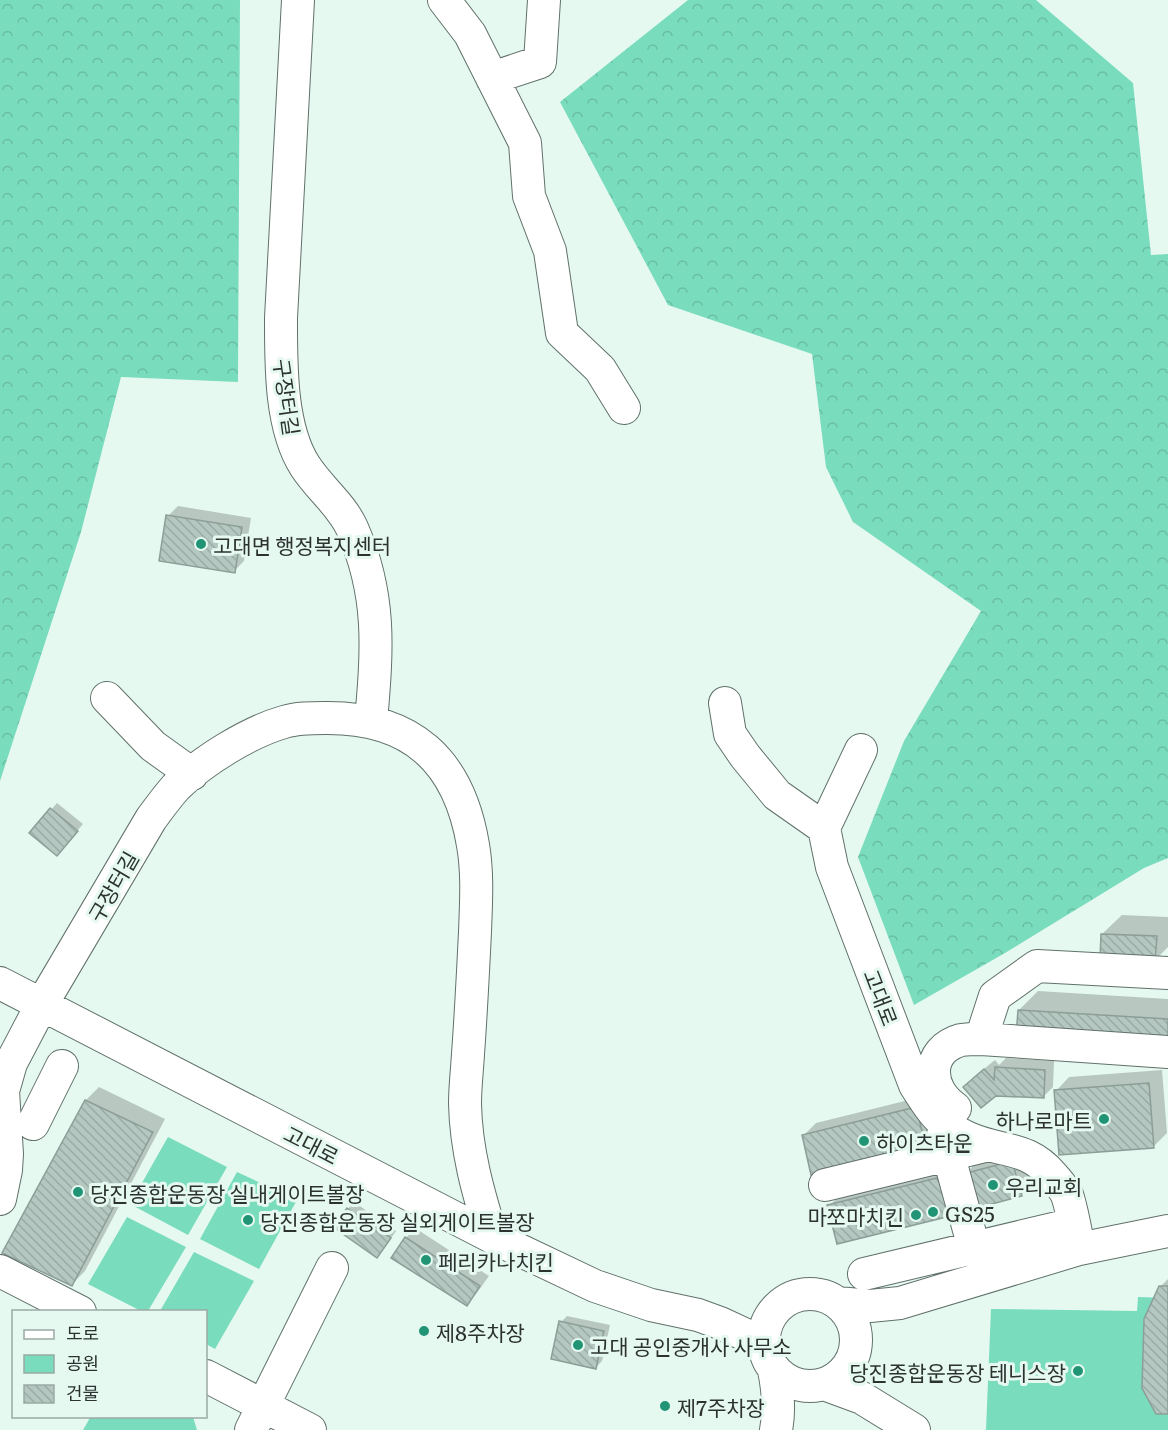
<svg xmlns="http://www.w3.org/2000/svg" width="1168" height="1430" font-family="Literata,'Noto Sans KR',serif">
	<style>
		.green { fill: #79dcbd }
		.forest { fill: url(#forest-crowns) }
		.shadow { fill: #0003 }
		.building { fill: url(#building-back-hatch); stroke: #8c9e97; stroke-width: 1.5 }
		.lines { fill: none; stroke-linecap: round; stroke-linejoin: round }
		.minor-casing { stroke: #60716a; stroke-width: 34 }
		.minor { stroke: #fff; stroke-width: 32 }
		.poi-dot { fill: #229476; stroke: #e6f9f1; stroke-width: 2 }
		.labels { text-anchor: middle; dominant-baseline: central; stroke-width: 6; stroke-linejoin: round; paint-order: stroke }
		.street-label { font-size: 21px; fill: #2b3230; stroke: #e6f9f1 }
		.poi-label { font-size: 21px; fill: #2b3230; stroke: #e6f9f1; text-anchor: start }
	</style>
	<defs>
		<pattern id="forest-crowns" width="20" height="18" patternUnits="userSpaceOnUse" patternTransform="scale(1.5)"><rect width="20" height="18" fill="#79dcbd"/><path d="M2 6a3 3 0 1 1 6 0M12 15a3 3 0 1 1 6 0" fill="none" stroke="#69bda3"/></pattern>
		<pattern id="building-back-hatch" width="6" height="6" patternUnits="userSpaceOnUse" patternTransform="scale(1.5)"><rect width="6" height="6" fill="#b4c7c0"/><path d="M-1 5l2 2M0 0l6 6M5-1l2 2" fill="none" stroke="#9baba5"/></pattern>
	</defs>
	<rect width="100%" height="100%" fill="#e6f9f1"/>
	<path class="green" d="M 168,1137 L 227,1167 L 188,1235 L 130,1204 Z
		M 237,1172 L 297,1200 L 259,1269 L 200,1239 Z
		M 127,1217 L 186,1247 L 148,1311 L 141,1311 L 88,1284 Z
		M 194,1252 L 254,1281 L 215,1349 L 206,1344 L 206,1312 L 160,1311 Z
		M 1138,1297 L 1168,1298 L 1168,1430 L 986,1430 L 991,1309 L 1137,1311 Z
		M 91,1416 L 193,1417 L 197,1430 L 83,1430 Z"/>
	<path class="forest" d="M 0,0 L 240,0 L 238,382 L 121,377 L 81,532 L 0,781 Z
		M 688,0 L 1036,0 L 1133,83 L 1151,255 L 1168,254 L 1168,858 L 1144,868 L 1005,953 L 914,1005 L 858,857 L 904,741 L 981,611 L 853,522 L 826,467 L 812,354 L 668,305 L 560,102 Z"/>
	<path class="shadow" d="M 178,506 L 251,518 L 244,561 L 234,571 L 168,516 Z
		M 57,803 L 83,824 L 63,847 L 31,833 Z
		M 1122,915 L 1168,917 L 1168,947 L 1155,960 L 1102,934 Z
		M 1038,991 L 1168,999 L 1168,1044 L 1019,1010 Z
		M 1006,1058 L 1054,1061 L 1053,1087 L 1043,1097 L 974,1077 L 995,1060 L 999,1065 Z
		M 1162,1070 L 1167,1133 L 1154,1146 L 1056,1091 L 1069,1077 Z
		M 99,1087 L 165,1119 L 85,1271 L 72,1284 L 4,1252 L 86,1100 Z
		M 929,1095 L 938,1133 L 925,1146 L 803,1136 L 816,1123 Z
		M 1025,1149 L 1034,1182 L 1021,1195 L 965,1174 L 978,1161 Z
		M 958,1164 L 967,1200 L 829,1206 L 842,1193 Z
		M 354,1202 L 396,1231 L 383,1250 L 377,1256 L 348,1209 Z
		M 415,1228 L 489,1276 L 476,1294 L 467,1304 L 406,1238 Z
		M 1168,1279 L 1168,1413 L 1160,1287 Z
		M 567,1316 L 610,1325 L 602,1361 L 596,1367 L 561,1322 Z"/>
	<path class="building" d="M 166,515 L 242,527 L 235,573 L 159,561 Z
		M 50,808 L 78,831 L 57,856 L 29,833 Z
		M 1101,934 L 1157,936 L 1155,962 L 1100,959 Z
		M 1018,1010 L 1168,1019 L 1168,1045 L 1016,1036 Z
		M 995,1067 L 1045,1070 L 1044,1098 L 996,1096 L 981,1108 L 963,1087 L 984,1069 L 994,1080 Z
		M 1149,1083 L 1154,1148 L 1059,1155 L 1054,1090 Z
		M 85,1100 L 153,1132 L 72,1286 L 2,1253 Z
		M 916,1107 L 926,1147 L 811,1175 L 802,1135 Z
		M 1012,1161 L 1022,1196 L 973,1209 L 963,1174 Z
		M 945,1176 L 955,1215 L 837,1244 L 827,1205 Z
		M 347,1208 L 391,1238 L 377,1258 L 333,1227 Z
		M 405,1237 L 480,1286 L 467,1306 L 391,1258 Z
		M 1159,1286 L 1168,1286 L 1168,1414 L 1156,1414 L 1142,1388 L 1144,1319 Z
		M 559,1321 L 604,1331 L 596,1369 L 551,1359 Z"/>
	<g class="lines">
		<defs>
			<path id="minor" d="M 298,0 L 281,318 C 281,364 280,427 305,466 C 319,488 341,504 352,528 C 382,596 377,651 371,722
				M 444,0 L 470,34 L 525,143 L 529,196 L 550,251 L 562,333 L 600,369 L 624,408
				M 492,78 L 540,62 L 544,0
				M 107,698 L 153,746 L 192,774
				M 725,703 L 730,734 L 745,756 L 777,795 L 824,828 L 832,867 L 915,1085 C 930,1109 940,1125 966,1137 C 999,1153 1026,1144 1053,1176 C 1058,1182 1064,1188 1067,1195 C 1072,1209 1076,1233 1079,1249
				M 824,828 L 861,750
				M 0,983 L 492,1237 L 595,1286 L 651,1305 L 698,1315 L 720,1323 L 763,1343
				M 981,1039 L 995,996 L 1037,966 L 1168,973
				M 955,1108 C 927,1089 925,1050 961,1040 C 968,1039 974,1039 981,1039 L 1168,1052
				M 33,1124 L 62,1066
				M 943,1135 L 974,1248
				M 825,1185 L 989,1145
				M 0,1199 L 6,1170 L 7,1154 L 3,1091 L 11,1063 L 42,1004 L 151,819 C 159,808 167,797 176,787 C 202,761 249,732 284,722 C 297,718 311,718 325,718 C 412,717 459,761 473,845 C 478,874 476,903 475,932 C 473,973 471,1013 468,1054 C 467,1071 465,1087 465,1104 C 466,1150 478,1193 492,1237
				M 0,1271 L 80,1312
				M 864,1274 L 1074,1224
				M764 1340a46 46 0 1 1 92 0a46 46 0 1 1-92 0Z
				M 838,1303 L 870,1306 L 900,1303 L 1079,1249 L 1168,1231
				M 774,1370 C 778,1390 780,1410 776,1430
				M 206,1376 L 310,1430
				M 824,1384 L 862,1398 L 914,1430
				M 251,1430 L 332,1268"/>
		</defs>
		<use href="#minor" class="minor-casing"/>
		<use href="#minor" class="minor"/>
	</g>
	<g class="poi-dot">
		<circle cx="201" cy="544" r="6"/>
		<circle cx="1104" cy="1119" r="6"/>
		<circle cx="864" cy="1141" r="6"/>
		<circle cx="993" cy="1185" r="6"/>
		<circle cx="78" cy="1192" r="6"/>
		<circle cx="933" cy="1212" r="6"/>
		<circle cx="916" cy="1215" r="6"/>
		<circle cx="248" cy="1220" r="6"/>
		<circle cx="426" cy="1260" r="6"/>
		<circle cx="424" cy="1331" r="6"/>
		<circle cx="578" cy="1345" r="6"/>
		<circle cx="1078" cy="1371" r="6"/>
		<circle cx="665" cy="1406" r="6"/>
	</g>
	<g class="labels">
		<g class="street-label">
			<text transform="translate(288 397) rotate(82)">구장터길</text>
			<text transform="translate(112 886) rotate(-60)">구장터길</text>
			<text transform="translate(882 997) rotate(69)">고대로</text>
			<text transform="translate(312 1144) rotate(27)">고대로</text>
		</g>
		<g class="poi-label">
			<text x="213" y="544">고대면 행정복지센터</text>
			<text x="1092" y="1119" text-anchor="end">하나로마트</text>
			<text x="876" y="1141">하이츠타운</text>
			<text x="1005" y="1185">우리교회</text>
			<text x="90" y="1192">당진종합운동장 실내게이트볼장</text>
			<text x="945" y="1212">GS25</text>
			<text x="904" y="1215" text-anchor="end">마쪼마치킨</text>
			<text x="260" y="1220">당진종합운동장 실외게이트볼장</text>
			<text x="438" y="1260">페리카나치킨</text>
			<text x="436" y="1331">제8주차장</text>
			<text x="590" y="1345">고대 공인중개사 사무소</text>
			<text x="1066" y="1371" text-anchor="end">당진종합운동장 테니스장</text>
			<text x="677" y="1406">제7주차장</text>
		</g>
	</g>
	<rect x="12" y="1310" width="195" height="108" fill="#e6f9f1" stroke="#9ba9a4" stroke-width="1.5"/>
	<rect x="24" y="1330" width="30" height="9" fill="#ffffff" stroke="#9ba9a4" stroke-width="1.5"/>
	<text x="66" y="1340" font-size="18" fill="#2b3230">도로</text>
	<rect x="24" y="1355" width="30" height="18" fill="#79dcbd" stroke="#9ba9a4" stroke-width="1.5"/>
	<text x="66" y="1370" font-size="18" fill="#2b3230">공원</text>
	<rect x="24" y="1385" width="30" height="18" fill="url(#building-back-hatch)" stroke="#9ba9a4" stroke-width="1.5"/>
	<text x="66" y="1400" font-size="18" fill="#2b3230">건물</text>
</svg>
